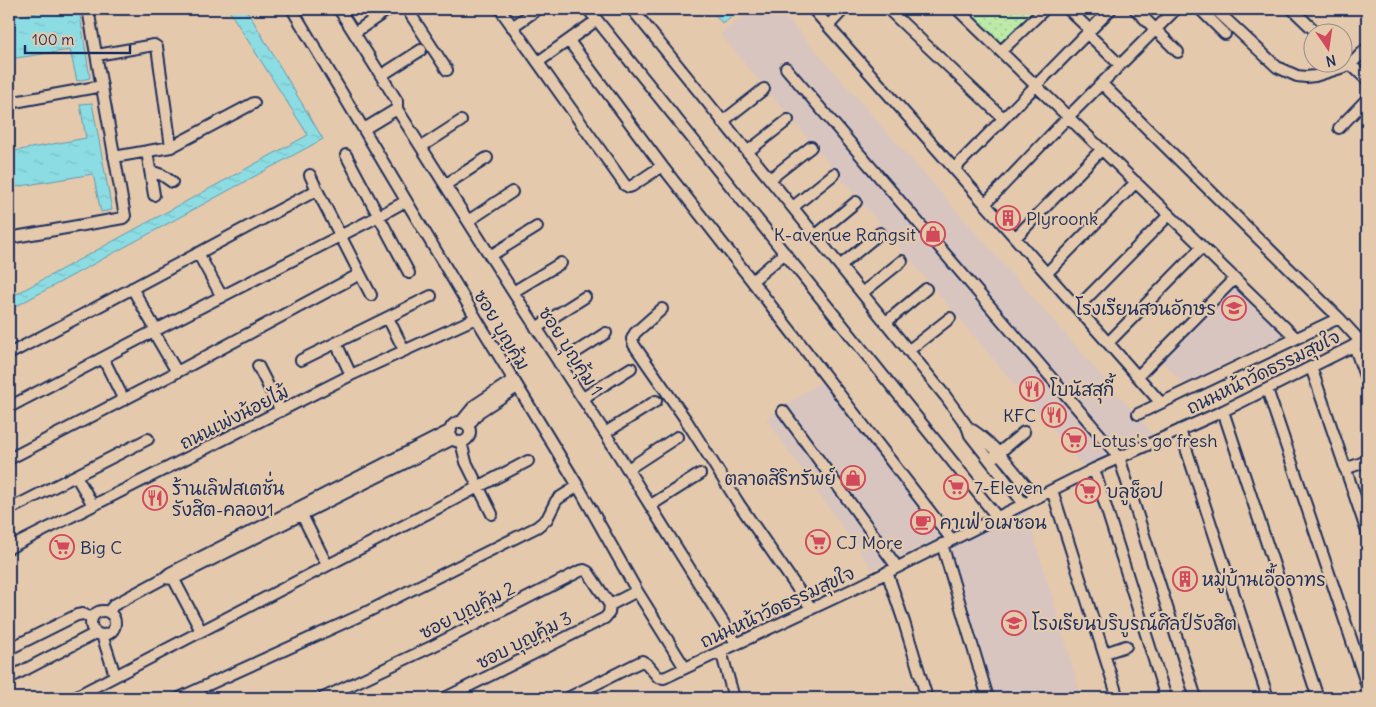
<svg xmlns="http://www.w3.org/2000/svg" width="1376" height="707" font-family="Delius,'Playpen Sans Thai',sans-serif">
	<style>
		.built { fill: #d8c5c0 }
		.grass { fill: url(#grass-dots); stroke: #6c8c82 }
		.water { fill: url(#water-ripples); stroke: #5f97ae }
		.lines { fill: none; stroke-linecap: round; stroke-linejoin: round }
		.minor-casing { stroke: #1b2f5e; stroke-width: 14 }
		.minor { stroke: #e5c9ac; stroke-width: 10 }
		.labels { text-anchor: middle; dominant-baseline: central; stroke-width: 4.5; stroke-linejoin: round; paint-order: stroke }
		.poi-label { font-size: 18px; fill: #1b2f5e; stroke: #e5c9ac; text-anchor: start }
		.street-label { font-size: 18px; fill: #1b2f5e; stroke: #e5c9ac }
	</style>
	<defs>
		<pattern id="grass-dots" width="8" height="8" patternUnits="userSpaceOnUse" patternTransform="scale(1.25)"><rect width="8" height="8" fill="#bdeaa7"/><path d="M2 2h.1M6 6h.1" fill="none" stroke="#a2c992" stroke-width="1.8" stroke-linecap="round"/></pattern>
		<pattern id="water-ripples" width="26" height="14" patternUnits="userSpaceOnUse" patternTransform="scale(1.25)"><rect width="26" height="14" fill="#8cdde3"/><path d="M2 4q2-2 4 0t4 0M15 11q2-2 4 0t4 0" fill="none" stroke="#78bec5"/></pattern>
	</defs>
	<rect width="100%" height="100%" fill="#e5c9ac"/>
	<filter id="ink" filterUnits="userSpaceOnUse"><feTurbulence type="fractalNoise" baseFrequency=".02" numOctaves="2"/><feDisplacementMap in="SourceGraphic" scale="10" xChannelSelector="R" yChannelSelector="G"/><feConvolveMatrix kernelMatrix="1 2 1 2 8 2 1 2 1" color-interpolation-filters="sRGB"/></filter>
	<g filter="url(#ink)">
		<path class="built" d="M 755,9 L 779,9 L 1153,434 L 1084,467 L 720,34 Z
			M 1232,283 L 1287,334 L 1184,384 L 1159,359 Z
			M 823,380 L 943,537 L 872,569 L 766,419 Z
			M 1026,510 L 1082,698 L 992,698 L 946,548 Z"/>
		<path class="grass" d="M 959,9 L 1037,9 L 999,48 Z"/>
		<path class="water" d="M 56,9 L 79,9 L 90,78 L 77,81 L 70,50 L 9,59 L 9,18 Z
			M 228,9 L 246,9 L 323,139 L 9,310 L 9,298 L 308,135 Z
			M 710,9 L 741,9 L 723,24 Z
			M 92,103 L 112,210 L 101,212 L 93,174 L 9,188 L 9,152 L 86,138 L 80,104 Z"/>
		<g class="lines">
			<defs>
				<path id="minor" d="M 292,9 L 476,318 L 578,486 L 637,591 L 685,668
					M 339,9 L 397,101 L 397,109
					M 407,9 L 447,70
					M 500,9 L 625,185 L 629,187 L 632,186 L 662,166 L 752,281 L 785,253
					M 588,9 L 997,517
					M 632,9 L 946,397 L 967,426 L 970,435 L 1024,504
					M 813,9 L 1161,403
					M 888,9 L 1003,118
					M 957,9 L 1296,338
					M 1068,9 L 1090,30
					M 1135,9 L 1178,52
					M 1200,9 L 1225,34
					M 1215,9 L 1277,67 L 1297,76 L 1306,77 L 1315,76 L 1350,65 L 1367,48
					M 1292,9 L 1316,32
					M 828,26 L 844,9
					M 512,27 L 538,9
					M 354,33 L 389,9
					M 1087,33 L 1120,65
					M 569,41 L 662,166
					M 1001,51 L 1045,9
					M 97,55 L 154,45 L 157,47 L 171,147 L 114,157
					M 1344,58 L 1367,80
					M 538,62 L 597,20
					M 786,68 L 1119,457 L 1196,698
					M 382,75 L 421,50
					M 1102,84 L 1339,318 L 1361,342
					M 9,103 L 102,86
					M 722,122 L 764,89
					M 1339,128 L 1367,99
					M 364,129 L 397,109 L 513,292 L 605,433 L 736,643
					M 171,147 L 254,103
					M 421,147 L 461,121
					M 147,151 L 154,195
					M 747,152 L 788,120
					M 346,155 L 409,273
					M 955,168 L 1111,9
					M 150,171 L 162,175 L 172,182
					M 310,175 L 317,190
					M 770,179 L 811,147
					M 445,185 L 487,158
					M 986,203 L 1069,116 L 1176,9
					M 793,207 L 834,174
					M 468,221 L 512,192
					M 816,235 L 856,202
					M 1016,237 L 1102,149
					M 9,238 L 123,218 L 125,216 L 88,9
					M 198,253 L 222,297
					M 490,256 L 537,227
					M 841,265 L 880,233
					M 1047,273 L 1136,182
					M 360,274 L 371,295
					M 752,281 L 952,540
					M 132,288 L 156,330
					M 513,292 L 561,263
					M 862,293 L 902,261
					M 1077,308 L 1169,215
					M 662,309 L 635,333 L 632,339 L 634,345 L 686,420 L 739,504 L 811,608
					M 388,318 L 404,350
					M 885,323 L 926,289
					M 536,328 L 585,297
					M 153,331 L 177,372
					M 336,343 L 351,375
					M 1108,343 L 1202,247
					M 1354,345 L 1367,382
					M 908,351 L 950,318
					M 9,354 L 317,190 L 360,274 L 177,372 L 9,459
					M 103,358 L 124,400
					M 301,360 L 431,296
					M 559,363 L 606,333
					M 258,366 L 281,411
					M 1311,367 L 1367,532
					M 1138,376 L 1235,278
					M 1267,389 L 1367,686
					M 583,398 L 631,368
					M 9,407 L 156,330 L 379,216 L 406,201
					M 783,411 L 897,567
					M 1223,411 L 1318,698
					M 1138,414 L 1339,318
					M 461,422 L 475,405 L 513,380
					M450 432a10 10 0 1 1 20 0a10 10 0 1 1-20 0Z
					M 468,426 L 479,412 L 517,387
					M 967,427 C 993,440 1017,476 1036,498
					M 1180,430 L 1268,698
					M 605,433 L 656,401
					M 461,442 L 466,462 L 492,514
					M 994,457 L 1024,432
					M 628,469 L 677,437
					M 1094,469 L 1166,698
					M 1345,469 L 1367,461
					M 76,476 L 93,505
					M 1052,490 L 1118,698
					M 651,505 L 700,474
					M 12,508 L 148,439
					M 302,515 L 327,565
					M 942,544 L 988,698
					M 9,548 L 351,375 L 476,318
					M 887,572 L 904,622 L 927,698
					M 171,574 L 201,631
					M 164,578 L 173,579 L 453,439
					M 610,605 L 637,591
					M91 623a12 12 0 1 1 24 0a12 12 0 1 1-24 0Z
					M 108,612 L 114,605 L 164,578 L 170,573 L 451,430
					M 102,635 L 115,675
					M 9,649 L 77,615 L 83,614 L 92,618
					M 721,651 L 734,698
					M 1105,653 L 1126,646
					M 9,678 L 96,633
					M 73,698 L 528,461
					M 179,698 L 359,616 L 537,527 L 547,519 L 556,501 L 559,498 L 578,486
					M 323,698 L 433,646 L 580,571 L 584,570 L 588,572 L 610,605
					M 445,698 L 605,618 L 609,613 L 610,605
					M 568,698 L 642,661 L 647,664 L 658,677 L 664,678 L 862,585 L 1094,469 L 1223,411 L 1367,339"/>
			</defs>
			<use href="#minor" class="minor-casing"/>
			<use href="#minor" class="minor"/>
		</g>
	</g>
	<defs>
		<symbol id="building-ring" viewBox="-11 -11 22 22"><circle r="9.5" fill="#e5c9ac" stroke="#d1495b" stroke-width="1.5"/><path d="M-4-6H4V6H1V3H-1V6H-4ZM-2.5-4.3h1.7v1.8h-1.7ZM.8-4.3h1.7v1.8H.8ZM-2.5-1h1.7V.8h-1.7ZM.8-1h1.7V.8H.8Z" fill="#d1495b"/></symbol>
		<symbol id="shop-ring" viewBox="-11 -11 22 22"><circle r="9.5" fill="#e5c9ac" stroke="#d1495b" stroke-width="1.5"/><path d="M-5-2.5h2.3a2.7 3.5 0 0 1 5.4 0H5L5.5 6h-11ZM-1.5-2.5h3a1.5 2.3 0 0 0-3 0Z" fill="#d1495b"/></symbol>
		<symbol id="school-ring" viewBox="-11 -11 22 22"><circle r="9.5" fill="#e5c9ac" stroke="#d1495b" stroke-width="1.5"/><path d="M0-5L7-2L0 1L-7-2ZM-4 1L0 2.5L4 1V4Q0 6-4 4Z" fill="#d1495b"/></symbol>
		<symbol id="restaurant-ring" viewBox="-11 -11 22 22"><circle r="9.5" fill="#e5c9ac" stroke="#d1495b" stroke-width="1.5"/><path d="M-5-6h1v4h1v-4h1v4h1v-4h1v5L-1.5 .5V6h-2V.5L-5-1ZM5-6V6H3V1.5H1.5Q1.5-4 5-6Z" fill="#d1495b"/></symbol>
		<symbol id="supermarket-ring" viewBox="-11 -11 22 22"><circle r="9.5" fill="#e5c9ac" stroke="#d1495b" stroke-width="1.5"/><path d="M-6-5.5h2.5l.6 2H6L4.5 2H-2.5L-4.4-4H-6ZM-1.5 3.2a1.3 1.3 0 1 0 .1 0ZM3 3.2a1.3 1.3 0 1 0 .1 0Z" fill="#d1495b"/></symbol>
		<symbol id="cafe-ring" viewBox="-11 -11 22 22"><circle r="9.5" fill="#e5c9ac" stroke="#d1495b" stroke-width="1.5"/><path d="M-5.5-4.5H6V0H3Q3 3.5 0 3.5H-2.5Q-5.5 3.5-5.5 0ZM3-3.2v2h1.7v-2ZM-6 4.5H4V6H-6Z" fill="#d1495b"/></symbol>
	</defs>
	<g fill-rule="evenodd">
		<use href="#building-ring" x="994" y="204" width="28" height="28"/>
		<use href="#shop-ring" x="919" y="220" width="28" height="28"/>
		<use href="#school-ring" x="1220" y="294" width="28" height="28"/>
		<use href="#restaurant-ring" x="1018" y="375" width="28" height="28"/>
		<use href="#restaurant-ring" x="1040" y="401" width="28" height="28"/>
		<use href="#supermarket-ring" x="1060" y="426" width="28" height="28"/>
		<use href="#shop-ring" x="839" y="464" width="28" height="28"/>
		<use href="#supermarket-ring" x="942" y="473" width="28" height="28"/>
		<use href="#supermarket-ring" x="1074" y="477" width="28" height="28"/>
		<use href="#restaurant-ring" x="141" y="484" width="28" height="28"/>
		<use href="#cafe-ring" x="909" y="508" width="28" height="28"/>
		<use href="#supermarket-ring" x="804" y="528" width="28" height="28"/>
		<use href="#supermarket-ring" x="48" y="533" width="28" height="28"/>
		<use href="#building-ring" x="1171" y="565" width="28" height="28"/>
		<use href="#school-ring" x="1000" y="609" width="28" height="28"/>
	</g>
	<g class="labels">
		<g class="poi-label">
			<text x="1026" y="218">Plyroonk</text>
			<text x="916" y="234" text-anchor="end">K-avenue Rangsit</text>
			<text x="1216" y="308" text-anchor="end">โรงเรียนสวนอักษร</text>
			<text x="1050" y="389">โบนัสสุกี้</text>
			<text x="1036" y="415" text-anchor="end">KFC</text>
			<text x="1092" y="440">Lotus's go fresh</text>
			<text x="836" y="478" text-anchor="end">ตลาดสิริทรัพย์</text>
			<text x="974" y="487">7-Eleven</text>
			<text x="172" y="488">ร้านเลิฟสเตชั่น<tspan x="172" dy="21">รังสิต-คลอง1</tspan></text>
			<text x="1106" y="491">บลูช็อป</text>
			<text x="940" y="522">คาเฟ่ อเมซอน</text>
			<text x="836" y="542">CJ More</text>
			<text x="80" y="547">Big C</text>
			<text x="1202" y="579">หมู่บ้านเอื้ออาทร</text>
			<text x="1032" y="623">โรงเรียนบริบูรณ์ศิลป์รังสิต</text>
		</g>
		<g class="street-label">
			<text transform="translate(502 330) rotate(59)">ซอย บุญคุ้ม</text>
			<text transform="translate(571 351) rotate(57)">ซอย บุญคุ้ม 1</text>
			<text transform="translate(1263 372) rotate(-26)">ถนนหน้าวัดธรรมสุขใจ</text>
			<text transform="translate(234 417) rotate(-27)">ถนนเพ่งน้อยไม้</text>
			<text transform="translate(777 607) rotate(-25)">ถนนหน้าวัดธรรมสุขใจ</text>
			<text transform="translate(467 610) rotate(-27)">ซอย บุญคุ้ม 2</text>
			<text transform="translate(524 640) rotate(-27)">ซอบ บุญคุ้ม 3</text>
		</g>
	</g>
	<rect width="1376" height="707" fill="none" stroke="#e5c9ac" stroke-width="30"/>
	<rect x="15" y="15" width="1346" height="677" fill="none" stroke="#1b2f5e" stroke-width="2" filter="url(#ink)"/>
	<g transform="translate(1328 48) rotate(167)"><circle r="24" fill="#e5c9ac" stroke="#948b8d"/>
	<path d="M0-4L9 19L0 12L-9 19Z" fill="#d1495b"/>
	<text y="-8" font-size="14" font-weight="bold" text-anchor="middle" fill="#1b2f5e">N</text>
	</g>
	<path d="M25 45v8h105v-8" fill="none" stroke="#1b2f5e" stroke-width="2.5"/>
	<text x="32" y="45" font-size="15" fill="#1b2f5e" stroke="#e5c9ac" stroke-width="4" paint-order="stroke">100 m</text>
</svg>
